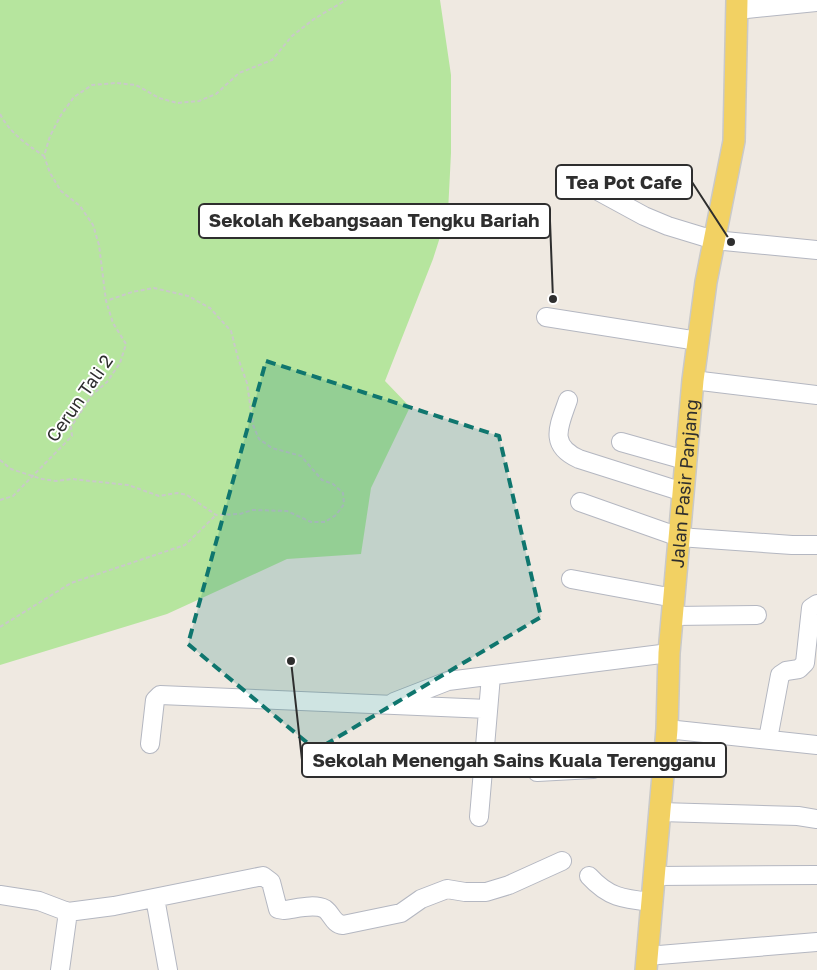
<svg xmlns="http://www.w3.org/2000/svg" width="817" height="970" font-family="'Golos Text',sans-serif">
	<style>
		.green { fill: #b6e59e }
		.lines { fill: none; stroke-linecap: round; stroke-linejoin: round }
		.minor-casing { stroke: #b4b7c1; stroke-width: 20 }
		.major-casing { stroke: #c9c9c9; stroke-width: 24 }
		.path { stroke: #c9c9c9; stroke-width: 2; stroke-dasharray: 4 2.5; stroke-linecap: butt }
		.minor { stroke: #fff; stroke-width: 18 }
		.major { stroke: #f2d163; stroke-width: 21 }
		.marked { fill: #0f766e; fill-opacity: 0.2; stroke: #0f766e; stroke-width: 4; stroke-dasharray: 10 6; stroke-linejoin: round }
		.labels { text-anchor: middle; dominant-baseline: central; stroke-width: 4; stroke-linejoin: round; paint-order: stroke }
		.street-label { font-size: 18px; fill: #2e2e2e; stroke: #fff }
		.leader { fill: none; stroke: #2e2e2e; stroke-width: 2 }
		.callout-dot { fill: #2e2e2e; stroke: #fff; stroke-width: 2 }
		.callout { fill: #fff; stroke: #2e2e2e; stroke-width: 2 }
		.callout-label { font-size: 19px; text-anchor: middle; font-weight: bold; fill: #2e2e2e }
	</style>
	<rect width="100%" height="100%" fill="#efe9e1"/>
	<path class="green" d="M 0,0 L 440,0 L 451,75 L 451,153 L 448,212 L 433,259 L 385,381 L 410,407 L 371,488 L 361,554 L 287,559 L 167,614 L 0,665 Z"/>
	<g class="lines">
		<defs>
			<path id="minor" d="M 737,10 L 817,2
				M 587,185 L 644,216 L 668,226 L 714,240 L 817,250
				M 546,317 L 698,341
				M 693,380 L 817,395
				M 568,400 C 559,426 548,445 579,459 L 683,492
				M 621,442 L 685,460
				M 580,502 L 679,537 L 792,545 L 817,545
				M 571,579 L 674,598
				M 673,616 L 757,615
				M 394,702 L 448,681 L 669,653
				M 667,729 L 817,745
				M 768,739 L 780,675 L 786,671 L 799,669 L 805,663 L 811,608 L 817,604
				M 150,744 L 155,700 L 160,695 L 488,709
				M 537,772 L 593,769 L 609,761 L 664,763
				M 660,812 L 798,816 L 817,819
				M 479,817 L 491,676
				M 589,876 C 609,898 624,899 652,902
				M 655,876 L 817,875
				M 0,895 L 39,901 L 68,912
				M 155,898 L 168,970
				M 647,956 L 817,942
				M 60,970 L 68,912 L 114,906 L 263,876 L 271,882 L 278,909 L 284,910 C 295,909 314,903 325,909 C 332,914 333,924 343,925 L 401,913 L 421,899 L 447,889 L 465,892 L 486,892 L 509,885 L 562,861"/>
			<g id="major">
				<path id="s1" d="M 646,970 L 667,729 L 669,653 L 693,380 L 706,282 L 734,141 L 737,0"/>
			</g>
		</defs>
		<use href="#minor" class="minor-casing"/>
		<use href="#major" class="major-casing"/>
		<path class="path" d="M 0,114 C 10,133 26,144 44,156
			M 0,460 L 11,469 L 42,479 L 56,481 L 72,479 L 128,485 L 159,496 L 177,493 L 187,495 L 216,515 L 240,514 L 252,510 L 287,511 L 311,522 L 325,522 L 336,515 L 344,504 L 343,493 L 333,484 L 322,480 L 301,456 L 272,448 L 259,439 L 253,425 L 247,383 L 238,358 L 231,331 L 210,308 L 188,296 L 154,288 L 132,292 L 106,301
			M 0,500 L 13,496 L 72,436 L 71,427 L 92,395 L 107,382 L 120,363 L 126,344 L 113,323 L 106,301 L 99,245 L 93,225 L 80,206 L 61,191 L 50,173 L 44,156 L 50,136 L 61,115 L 74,97 L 92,85 L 116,83 L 136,85 L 159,98 L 177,103 L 199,101 L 216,94 L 239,73 L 272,60 L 292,36 L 314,19 L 346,0
			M 0,627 L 71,583 L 185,545 L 216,515"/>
		<use href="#minor" class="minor"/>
		<use href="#major" class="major"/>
	</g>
	<path class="marked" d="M 266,361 L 499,436 L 541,617 L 316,750 L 188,644 Z"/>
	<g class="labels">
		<g class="street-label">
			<text transform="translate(79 398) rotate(-55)">Cerun Tali 2</text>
			<text stroke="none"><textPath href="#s1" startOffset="488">Jalan Pasir Panjang</textPath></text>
		</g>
	</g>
	<path class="leader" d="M731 242L692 182M553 299L550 221M291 661L302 760"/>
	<g class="callout-dot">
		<circle cx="731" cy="242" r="5"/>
		<circle cx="553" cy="299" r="5"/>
		<circle cx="291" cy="661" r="5"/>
	</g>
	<g class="callout">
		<rect x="556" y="165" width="136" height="34" rx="5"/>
		<rect x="199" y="204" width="351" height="34" rx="5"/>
		<rect x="302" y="743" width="424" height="34" rx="5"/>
	</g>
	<g class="callout-label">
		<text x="624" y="189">Tea Pot Cafe</text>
		<text x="374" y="227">Sekolah Kebangsaan Tengku Bariah</text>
		<text x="514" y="767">Sekolah Menengah Sains Kuala Terengganu</text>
	</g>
</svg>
